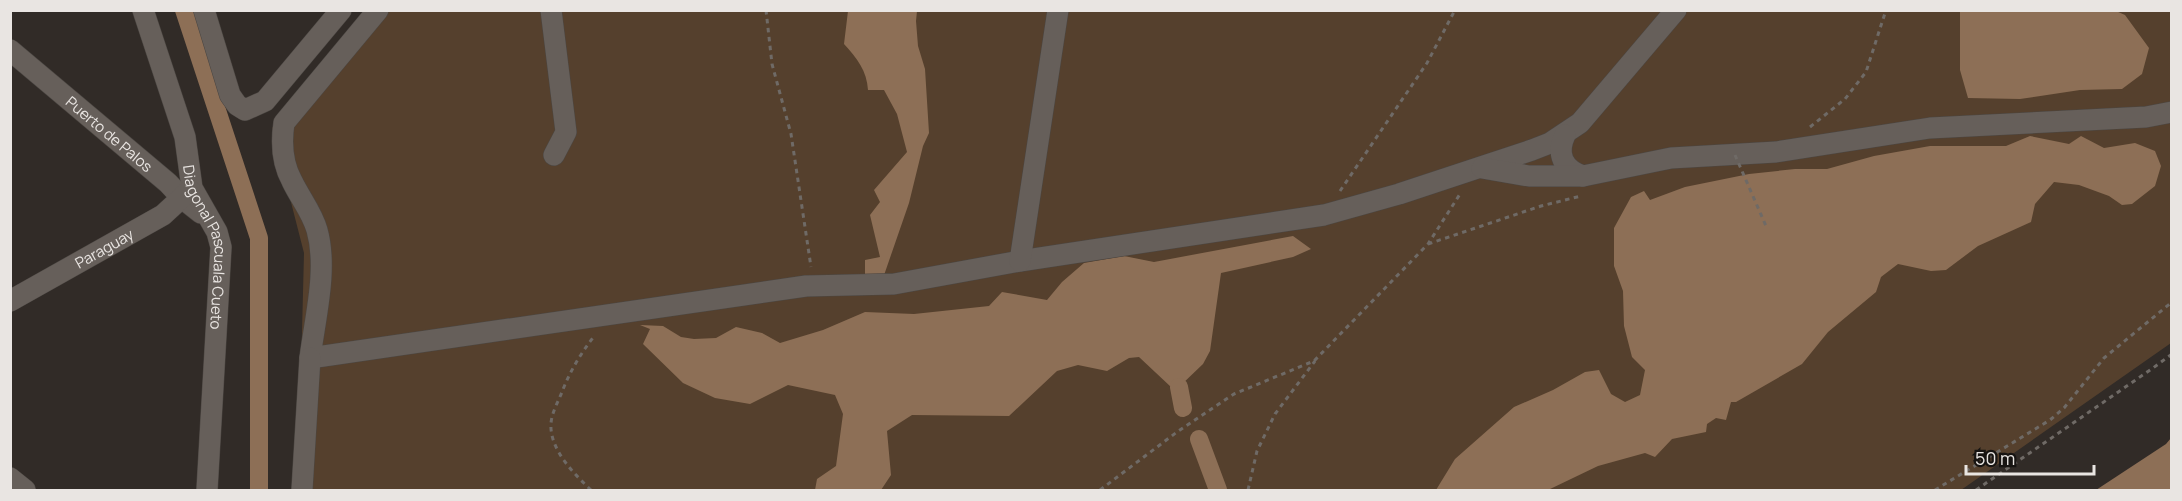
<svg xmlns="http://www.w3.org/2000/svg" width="2182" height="501" font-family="Manrope,sans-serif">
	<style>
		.green { fill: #55402d }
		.water { fill: #8d6f56 }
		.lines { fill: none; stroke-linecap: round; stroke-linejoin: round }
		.canal { stroke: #8d6f56; stroke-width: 18 }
		.minor-casing { stroke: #4b4642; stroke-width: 22 }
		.path { stroke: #6f6a66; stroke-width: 3; stroke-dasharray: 4.5 4.5; stroke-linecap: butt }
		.minor { stroke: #665f5a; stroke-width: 21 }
		.path-bridge { stroke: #6f6a66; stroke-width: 3; stroke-dasharray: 4.5 4.5; stroke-linecap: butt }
		.labels { text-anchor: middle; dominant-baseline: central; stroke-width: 6; stroke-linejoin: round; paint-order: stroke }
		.street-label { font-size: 15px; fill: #e9e5e2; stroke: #171412 }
	</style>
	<rect width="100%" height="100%" fill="#312b27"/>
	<path class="green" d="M 367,11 L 2171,11 L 2171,343 L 1961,490 L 298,490 L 304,253 L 272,128 Z"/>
	<path class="water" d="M 848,11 L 917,11 L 916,21 L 918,46 L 925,69 L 929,133 L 923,146 L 909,203 L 882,281 L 865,274 L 865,260 L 880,257 L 870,215 L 880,202 L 874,190 L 907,152 L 897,114 L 884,90 L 868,90 C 867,71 857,58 844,44 Z
		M 1960,11 L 2116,11 L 2125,15 L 2149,48 L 2142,74 L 2122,89 L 2080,90 L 2020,99 L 1968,98 L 1960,70 Z
		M 2030,136 L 2069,144 L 2081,136 L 2104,148 L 2135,143 L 2155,151 L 2161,166 L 2155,186 L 2132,204 L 2122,205 L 2109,196 L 2079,185 L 2054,182 L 2035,204 L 2031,222 L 1978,246 L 1946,270 L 1931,271 L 1898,264 L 1881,277 L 1876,292 L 1828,332 L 1802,364 L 1736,402 L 1731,402 L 1726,420 L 1716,418 L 1707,424 L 1706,432 L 1672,439 L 1655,457 L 1645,453 L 1598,466 L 1548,490 L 1436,490 L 1455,459 L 1514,407 L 1553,390 L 1585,372 L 1599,370 L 1611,394 L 1625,402 L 1640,395 L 1645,370 L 1632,357 L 1624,326 L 1623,291 L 1614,266 L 1614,228 L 1631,197 L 1644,191 L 1650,200 L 1685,187 L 1749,174 L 1795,169 L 1827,169 L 1874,156 L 1930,146 L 2006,146 Z
		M 1293,236 L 1311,249 L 1293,257 L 1221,273 L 1210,351 L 1203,364 L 1179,387 L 1171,387 L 1139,357 L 1129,358 L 1107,371 L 1078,365 L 1057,371 L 1009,416 L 912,415 L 887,431 L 891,475 L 881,490 L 815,490 L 817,479 L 836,466 L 843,414 L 835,395 L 788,385 L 750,404 L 715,398 L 683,383 L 643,344 L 650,329 L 640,325 L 663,326 L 681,337 L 694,339 L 716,338 L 736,327 L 762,333 L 780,343 L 823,330 L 865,312 L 914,314 L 989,306 L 1002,292 L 1047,300 L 1062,282 L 1084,263 L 1124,256 L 1154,262 Z
		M 2171,438 L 2171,490 L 2096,490 L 2166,444 Z"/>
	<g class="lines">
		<path class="canal" d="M 184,10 L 259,238 L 259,490
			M 1179,387 L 1183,408
			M 1199,439 L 1218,490"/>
		<defs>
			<g id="minor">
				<path id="s1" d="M 143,10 L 185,137 L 192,188 L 217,232 L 221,247 L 207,490"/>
				<path d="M 204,10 L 230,95 L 237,105 L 245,110 L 265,101 L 341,10"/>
				<path d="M 378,10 L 284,123 C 281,143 282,163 292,181 C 300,198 312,212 317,230 C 328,269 315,318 310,358 L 806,286 L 894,284 L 1020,261 L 1324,215 L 1399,194 L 1532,150 L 1550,143 L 1580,123 L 1676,10"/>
				<path d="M 551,10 L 566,132 L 554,155"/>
				<path id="s2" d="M 10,50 L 168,183 L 182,198 L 201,213"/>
				<path d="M 1565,135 C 1556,154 1563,169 1583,176"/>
				<path d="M 1482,168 L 1529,176 L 1583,176 L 1671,158 L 1776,152 L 1930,128 L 2146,117 L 2172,112"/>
				<path d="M 1020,261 L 1058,10"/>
				<path id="s3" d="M 10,301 L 163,215 L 190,190"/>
				<path d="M 10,478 L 25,490"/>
				<path d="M 302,490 L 310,358"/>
			</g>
		</defs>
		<use href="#minor" class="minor-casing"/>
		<path class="path" d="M 766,10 L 772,64 L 791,134 L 811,267
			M 1810,127 L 1845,99 L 1866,72 L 1886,10
			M 1340,191 L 1427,63 L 1455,10
			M 1428,244 L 1541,206 L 1581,196
			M 591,490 C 574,474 549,449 551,423 C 552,412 558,402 562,392 C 570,371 581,353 595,335
			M 1100,490 L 1177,432 L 1234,394 L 1314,361 L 1428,244 L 1460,194
			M 1248,490 L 1257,451 L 1275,414 L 1315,361
			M 1935,490 L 2050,420 L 2064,408 L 2104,358 L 2172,302
			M 1976,490 L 2153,368 L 2172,354"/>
		<use href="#minor" class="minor"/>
		<path class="path-bridge" d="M 1735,155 L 1766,226"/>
	</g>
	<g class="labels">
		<g class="street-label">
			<text stroke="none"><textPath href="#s2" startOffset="130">Puerto de Palos</textPath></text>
			<text stroke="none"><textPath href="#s1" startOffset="248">Diagonal Pascuala Cueto</textPath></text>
			<text stroke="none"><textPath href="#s3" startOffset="108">Paraguay</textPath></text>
		</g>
	</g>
	<rect width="2182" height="501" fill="none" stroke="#e9e5e2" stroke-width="24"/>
	<path d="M1966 465v9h128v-9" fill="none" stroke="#e9e5e2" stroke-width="3"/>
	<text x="1975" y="465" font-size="18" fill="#e9e5e2" stroke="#171412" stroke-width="4.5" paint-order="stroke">50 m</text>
</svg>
